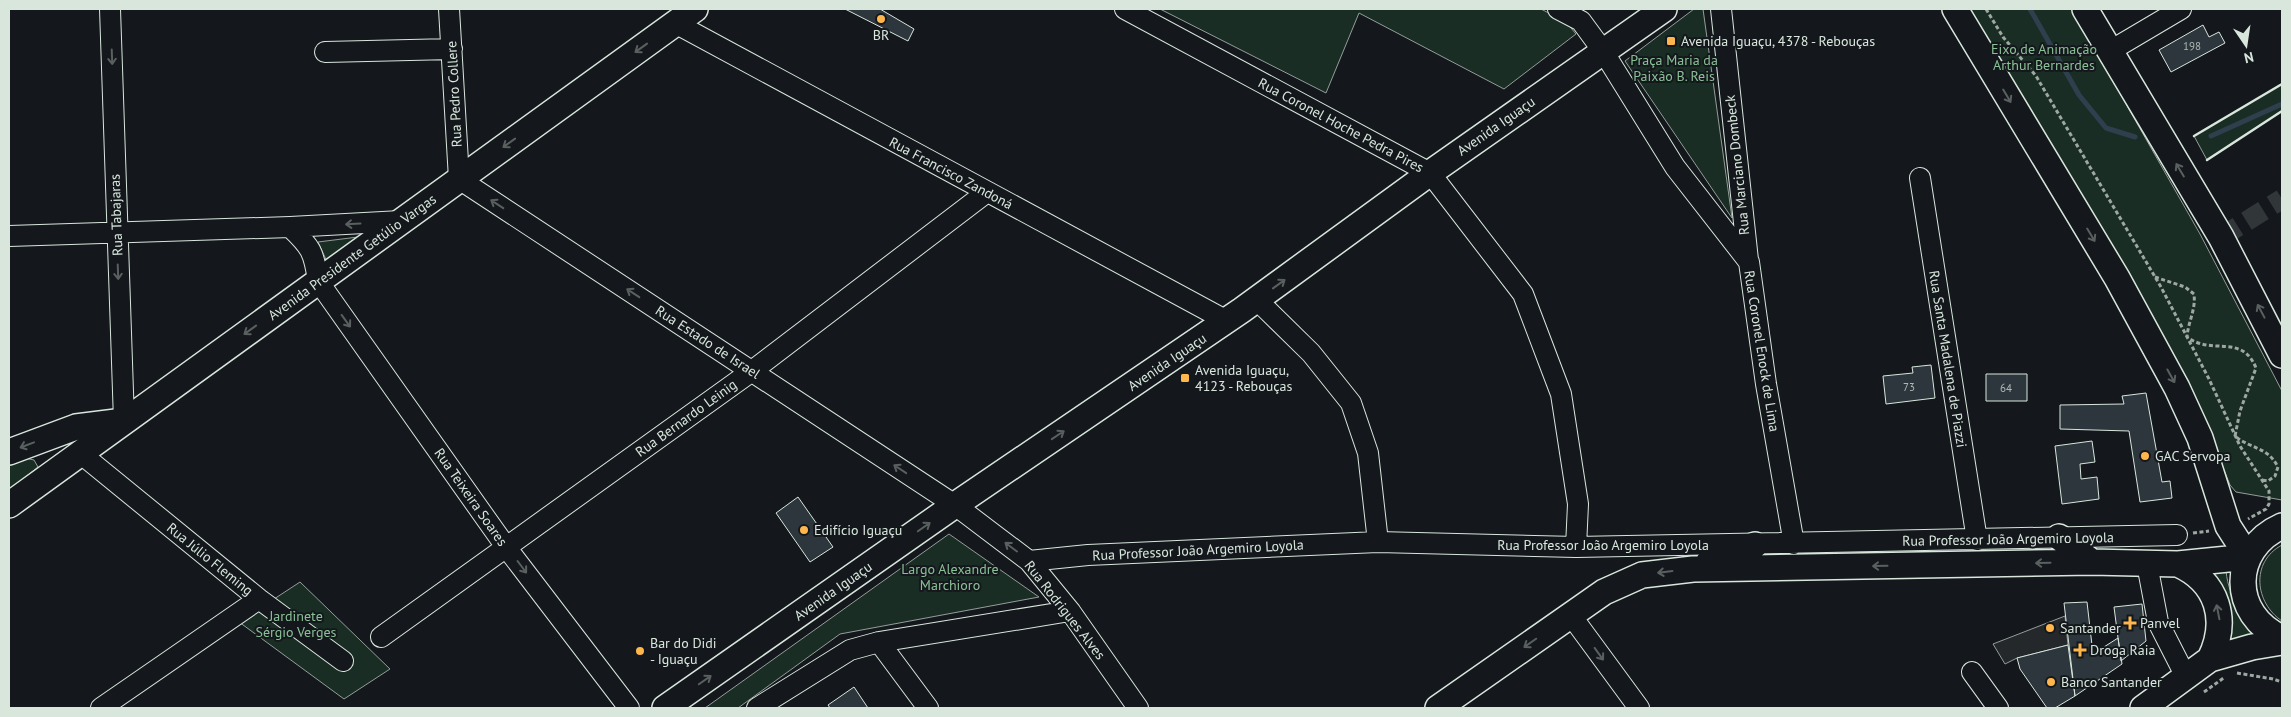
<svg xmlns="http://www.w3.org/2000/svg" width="2291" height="717" font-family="'PT Sans',sans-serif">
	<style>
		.green { fill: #1a2d24; stroke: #939e99 }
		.parking { fill: #24282b; stroke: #939e99 }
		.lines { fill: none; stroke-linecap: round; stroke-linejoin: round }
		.stream { stroke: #2f3f4d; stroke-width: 5 }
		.building { fill: #2c363c; stroke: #d8e6dc }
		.minor-tunnel { stroke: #313739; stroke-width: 20; stroke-dasharray: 20 10; stroke-linecap: butt }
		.minor-casing { stroke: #d8e6dc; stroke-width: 22 }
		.major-casing { stroke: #d8e6dc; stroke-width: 28 }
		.path { stroke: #9da8a2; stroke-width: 3; stroke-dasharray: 4 2.5; stroke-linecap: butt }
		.minor { stroke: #14181c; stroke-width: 20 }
		.major { stroke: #14181c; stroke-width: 25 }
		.fence { stroke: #d8e6dc; stroke-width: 1; stroke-dasharray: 6 2.5; stroke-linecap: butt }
		.wall { stroke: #d8e6dc; stroke-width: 2.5 }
		.oneway { stroke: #59605f }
		.poi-dot { fill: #ffb74d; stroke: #14181c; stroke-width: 2 }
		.labels { text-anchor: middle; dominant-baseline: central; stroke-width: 4; stroke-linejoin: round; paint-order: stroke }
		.number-label { font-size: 11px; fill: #adbab4 }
		.poi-label { font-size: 14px; fill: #d8e6dc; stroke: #14181c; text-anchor: start }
		.park-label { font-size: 14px; fill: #8ac095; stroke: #14181c }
		.street-label { font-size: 14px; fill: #d8e6dc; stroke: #14181c }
	</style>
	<rect width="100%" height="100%" fill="#14181c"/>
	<path class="green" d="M 1160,9 L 1541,9 L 1566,22 L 1576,34 L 1504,89 L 1359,13 L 1326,93 Z
		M 1694,9 L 1703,9 L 1732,218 L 1625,61 Z
		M 1958,9 L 2072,9 L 2200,234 L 2282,391 L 2282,500 L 2236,492 L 2230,485 L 2190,385 Z
		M 2282,84 L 2282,111 L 2207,160 L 2194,136 Z
		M 366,236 L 330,268 L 318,242 Z
		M 25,458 L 34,460 L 38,467 L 9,490 L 9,465 Z
		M 949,534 L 1039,597 L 840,634 L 738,708 L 705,708 Z
		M 2282,545 L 2282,621 C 2255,603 2250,562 2282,545 Z
		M 2226,567 C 2226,593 2243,618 2261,637 L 2225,639 L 2200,572 Z
		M 300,582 L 390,669 L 344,699 L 239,622 Z"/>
	<path class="parking" d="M 2065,616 L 2068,645 L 2017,658 L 2005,664 L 1993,644 Z"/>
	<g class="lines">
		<path class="stream" d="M 2030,9 L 2079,95 L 2106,128 L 2135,137
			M 2211,136 L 2282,104"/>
	</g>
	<path class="building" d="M 845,9 L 880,9 L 914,29 L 908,41 Z
		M 2203,25 L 2209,37 L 2219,32 L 2225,43 L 2171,72 L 2159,50 Z
		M 1931,365 L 1935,398 L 1886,404 L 1883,376 L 1913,373 L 1912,367 Z
		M 1986,374 L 2027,374 L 2027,401 L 1986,401 Z
		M 2146,393 L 2162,482 L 2170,481 L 2172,498 L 2140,502 L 2129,431 L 2060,429 L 2060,405 L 2124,404 L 2122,396 Z
		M 2092,441 L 2095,462 L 2080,464 L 2081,479 L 2097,477 L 2099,499 L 2062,504 L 2055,446 Z
		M 798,497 L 833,547 L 810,562 L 776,513 Z
		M 2087,602 L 2093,654 L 2118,638 L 2122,664 L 2075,696 L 2064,603 Z
		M 2142,604 L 2146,641 L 2121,661 L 2114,607 Z
		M 2068,645 L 2075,696 L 2055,708 L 2047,708 L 2020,669 L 2017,658 Z
		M 854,687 L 868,708 L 830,708 L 828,705 Z"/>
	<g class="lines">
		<path class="minor-tunnel" d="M 2221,237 L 2282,199"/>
		<defs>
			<path id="minor" d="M 110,9 L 124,421
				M 449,9 L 459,179 L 955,505 L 1029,561 L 1070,611 L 1138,708
				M 1125,9 L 1430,173 L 1523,294 L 1561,394 L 1578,504 L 1576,547
				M 1558,9 L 1581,21 L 1603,51 L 1675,167 L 1749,262 L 1766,384 L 1794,544
				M 1721,9 L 1748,260
				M 675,23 L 1227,321
				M 2110,51 L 2181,9
				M 325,52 L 452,49
				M 1920,178 L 1977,540
				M 290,227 C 311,247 314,252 318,281 L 506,547 L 629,708
				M 9,236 L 290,227 L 401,221
				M 1257,300 L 1311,353 L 1351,403 L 1368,453 L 1378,542
				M 80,453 L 259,599 L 343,661
				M 1029,561 L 1088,555 L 1378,542 L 1576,547 L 2177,535
				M 2147,564 L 2158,622 L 2186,677
				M 1570,614 L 1639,708
				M 381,637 L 752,371 L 987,192
				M 879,642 L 928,708
				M 1972,672 L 1998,708
				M 101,708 L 259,599
				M 757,708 L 850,650 L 879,642 L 1070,611"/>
			<path id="major" d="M 1955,9 L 2117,278 L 2177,388 L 2200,438 L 2228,526 L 2248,557
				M 2085,9 L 2221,237 L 2282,355
				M 9,452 L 76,427 L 124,421
				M 9,505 L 695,9
				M 2282,526 C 2230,549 2230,615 2282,638
				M 2059,537 L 2092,562
				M 1708,563 L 1755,545
				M 2178,564 C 2218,582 2229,620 2210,659
				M 665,708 L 955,505 L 1242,310 L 1430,173 L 1664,9
				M 1438,708 L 1604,592 L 1642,575 L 1693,569 L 2092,562 L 2178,564 L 2248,557
				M 2143,708 L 2210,659 L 2252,647 L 2282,642"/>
		</defs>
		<use href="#minor" class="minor-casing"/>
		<use href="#major" class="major-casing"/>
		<path class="path" d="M 1986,9 L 2003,37 L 2036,76 L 2161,287 L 2209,379 L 2240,446 L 2269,491 L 2269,504 L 2266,509 L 2248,519
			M 2155,277 L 2185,287 L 2194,294 C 2196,310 2188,322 2187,337 C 2212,356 2242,333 2256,368 L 2240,411 L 2235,436 C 2252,450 2267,446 2278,467 L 2275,476 L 2268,481 L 2262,480
			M 2193,533 L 2209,531
			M 2237,673 L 2273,679 L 2282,682
			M 2204,692 L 2225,677"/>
		<use href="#minor" class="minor"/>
		<use href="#major" class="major"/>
		<path class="fence" d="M 1603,9 L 1607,9"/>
		<path class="wall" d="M 2194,136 L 2282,84
			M 2207,160 L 2282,111"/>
	</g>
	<defs><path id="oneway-shaft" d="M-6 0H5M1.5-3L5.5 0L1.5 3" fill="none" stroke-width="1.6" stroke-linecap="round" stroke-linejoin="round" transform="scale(1.25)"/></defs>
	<g class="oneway">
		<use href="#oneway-shaft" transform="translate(641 48) rotate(144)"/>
		<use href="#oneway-shaft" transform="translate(112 57) rotate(88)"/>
		<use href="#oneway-shaft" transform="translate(2007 96) rotate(59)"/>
		<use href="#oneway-shaft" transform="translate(509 143) rotate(144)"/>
		<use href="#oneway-shaft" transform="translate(2180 170) rotate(-121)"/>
		<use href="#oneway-shaft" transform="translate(497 204) rotate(-147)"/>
		<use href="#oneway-shaft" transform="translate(353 224) rotate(177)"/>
		<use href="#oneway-shaft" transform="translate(2091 235) rotate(59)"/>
		<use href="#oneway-shaft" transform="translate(118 272) rotate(88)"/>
		<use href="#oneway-shaft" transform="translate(1279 284) rotate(-36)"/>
		<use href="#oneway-shaft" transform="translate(633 293) rotate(-147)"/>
		<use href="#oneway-shaft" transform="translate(2261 311) rotate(-118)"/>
		<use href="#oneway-shaft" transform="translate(346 321) rotate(54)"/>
		<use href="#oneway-shaft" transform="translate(250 330) rotate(144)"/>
		<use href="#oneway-shaft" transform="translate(2171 376) rotate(61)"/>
		<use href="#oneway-shaft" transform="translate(1058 435) rotate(-34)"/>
		<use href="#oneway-shaft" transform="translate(27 445) rotate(159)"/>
		<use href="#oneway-shaft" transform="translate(900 469) rotate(-146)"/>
		<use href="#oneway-shaft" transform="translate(924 527) rotate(-35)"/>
		<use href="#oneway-shaft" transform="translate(1011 547) rotate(-143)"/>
		<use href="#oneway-shaft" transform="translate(2043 563) rotate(179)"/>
		<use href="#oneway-shaft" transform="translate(1880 566) rotate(179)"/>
		<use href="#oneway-shaft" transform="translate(522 567) rotate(53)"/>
		<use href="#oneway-shaft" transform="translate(1665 572) rotate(173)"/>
		<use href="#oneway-shaft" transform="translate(2218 612) rotate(-101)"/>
		<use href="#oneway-shaft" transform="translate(1530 643) rotate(145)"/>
		<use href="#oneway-shaft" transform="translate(1599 654) rotate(54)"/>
		<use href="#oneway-shaft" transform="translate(705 680) rotate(-35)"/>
	</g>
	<g class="poi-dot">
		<circle cx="881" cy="19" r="5"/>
		<rect x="1666" y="36" width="10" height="10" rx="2.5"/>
		<rect x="1180" y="373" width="10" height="10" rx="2.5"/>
		<circle cx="2145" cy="456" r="5"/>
		<circle cx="804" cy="530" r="5"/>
		<path d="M2127.5 615.5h5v5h5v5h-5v5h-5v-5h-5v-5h5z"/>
		<circle cx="2050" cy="628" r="5"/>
		<path d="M2077.5 642.5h5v5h5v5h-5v5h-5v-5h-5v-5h5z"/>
		<circle cx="640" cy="651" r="5"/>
		<circle cx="2051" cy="682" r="5"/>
	</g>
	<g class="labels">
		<g class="number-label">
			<text x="2192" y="46">198</text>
			<text x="1909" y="387">73</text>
			<text x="2006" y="388">64</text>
		</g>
		<g class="poi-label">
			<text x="881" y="35" text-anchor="middle">BR</text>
			<text x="1681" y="41">Avenida Iguaçu, 4378 - Rebouças</text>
			<text x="1195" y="370">Avenida Iguaçu,<tspan x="1195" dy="16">4123 - Rebouças</tspan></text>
			<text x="2155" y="456">GAC Servopa</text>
			<text x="814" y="530">Edifício Iguaçu</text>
			<text x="2140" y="623">Panvel</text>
			<text x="2060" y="628">Santander</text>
			<text x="650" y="643">Bar do Didi<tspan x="650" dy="16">- Iguaçu</tspan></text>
			<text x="2090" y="650">Droga Raia</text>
			<text x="2061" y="682">Banco Santander</text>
		</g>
		<g class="park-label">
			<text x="2044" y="49">Eixo de Animação<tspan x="2044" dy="16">Arthur Bernardes</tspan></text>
			<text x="1674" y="60">Praça Maria da<tspan x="1674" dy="16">Paixão B. Reis</tspan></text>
			<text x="950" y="569">Largo Alexandre<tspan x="950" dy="16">Marchioro</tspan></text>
			<text x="296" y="616">Jardinete<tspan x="296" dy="16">Sérgio Verges</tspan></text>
		</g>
		<g class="street-label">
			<text transform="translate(454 94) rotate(-93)">Rua Pedro Collere</text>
			<text transform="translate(1341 125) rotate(28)">Rua Coronel Hoche Pedra Pires</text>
			<text transform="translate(1496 126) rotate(-35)">Avenida Iguaçu</text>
			<text transform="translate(1737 165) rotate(-96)">Rua Marciano Dombeck</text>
			<text transform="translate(951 173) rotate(28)">Rua Francisco Zandoná</text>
			<text transform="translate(116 215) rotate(-92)">Rua Tabajaras</text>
			<text transform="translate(352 257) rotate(-36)">Avenida Presidente Getúlio Vargas</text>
			<text transform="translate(708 342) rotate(33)">Rua Estado de Israel</text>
			<text transform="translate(1762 351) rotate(81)">Rua Coronel Enock de Lima</text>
			<text transform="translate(1948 359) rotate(81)">Rua Santa Madalena de Piazzi</text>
			<text transform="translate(1167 362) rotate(-34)">Avenida Iguaçu</text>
			<text transform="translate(686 418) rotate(-36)">Rua Bernardo Leinig</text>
			<text transform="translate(471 497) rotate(55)">Rua Teixeira Soares</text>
			<text transform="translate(2008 539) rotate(-1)">Rua Professor João Argemiro Loyola</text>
			<text x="1603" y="545">Rua Professor João Argemiro Loyola</text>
			<text transform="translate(1198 550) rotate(-3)">Rua Professor João Argemiro Loyola</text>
			<text transform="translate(210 559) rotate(39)">Rua Júlio Fleming</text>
			<text transform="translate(833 591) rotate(-35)">Avenida Iguaçu</text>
			<text transform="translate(1065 610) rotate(52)">Rua Rodrigues Alves</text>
		</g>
	</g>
	<rect width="2291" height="717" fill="none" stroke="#d8e6dc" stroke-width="20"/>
	<g transform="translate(2246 45) rotate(167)" stroke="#14181c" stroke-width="4" paint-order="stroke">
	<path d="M0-4L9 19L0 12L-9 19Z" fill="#d8e6dc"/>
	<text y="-8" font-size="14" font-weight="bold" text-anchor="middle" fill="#d8e6dc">N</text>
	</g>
</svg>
